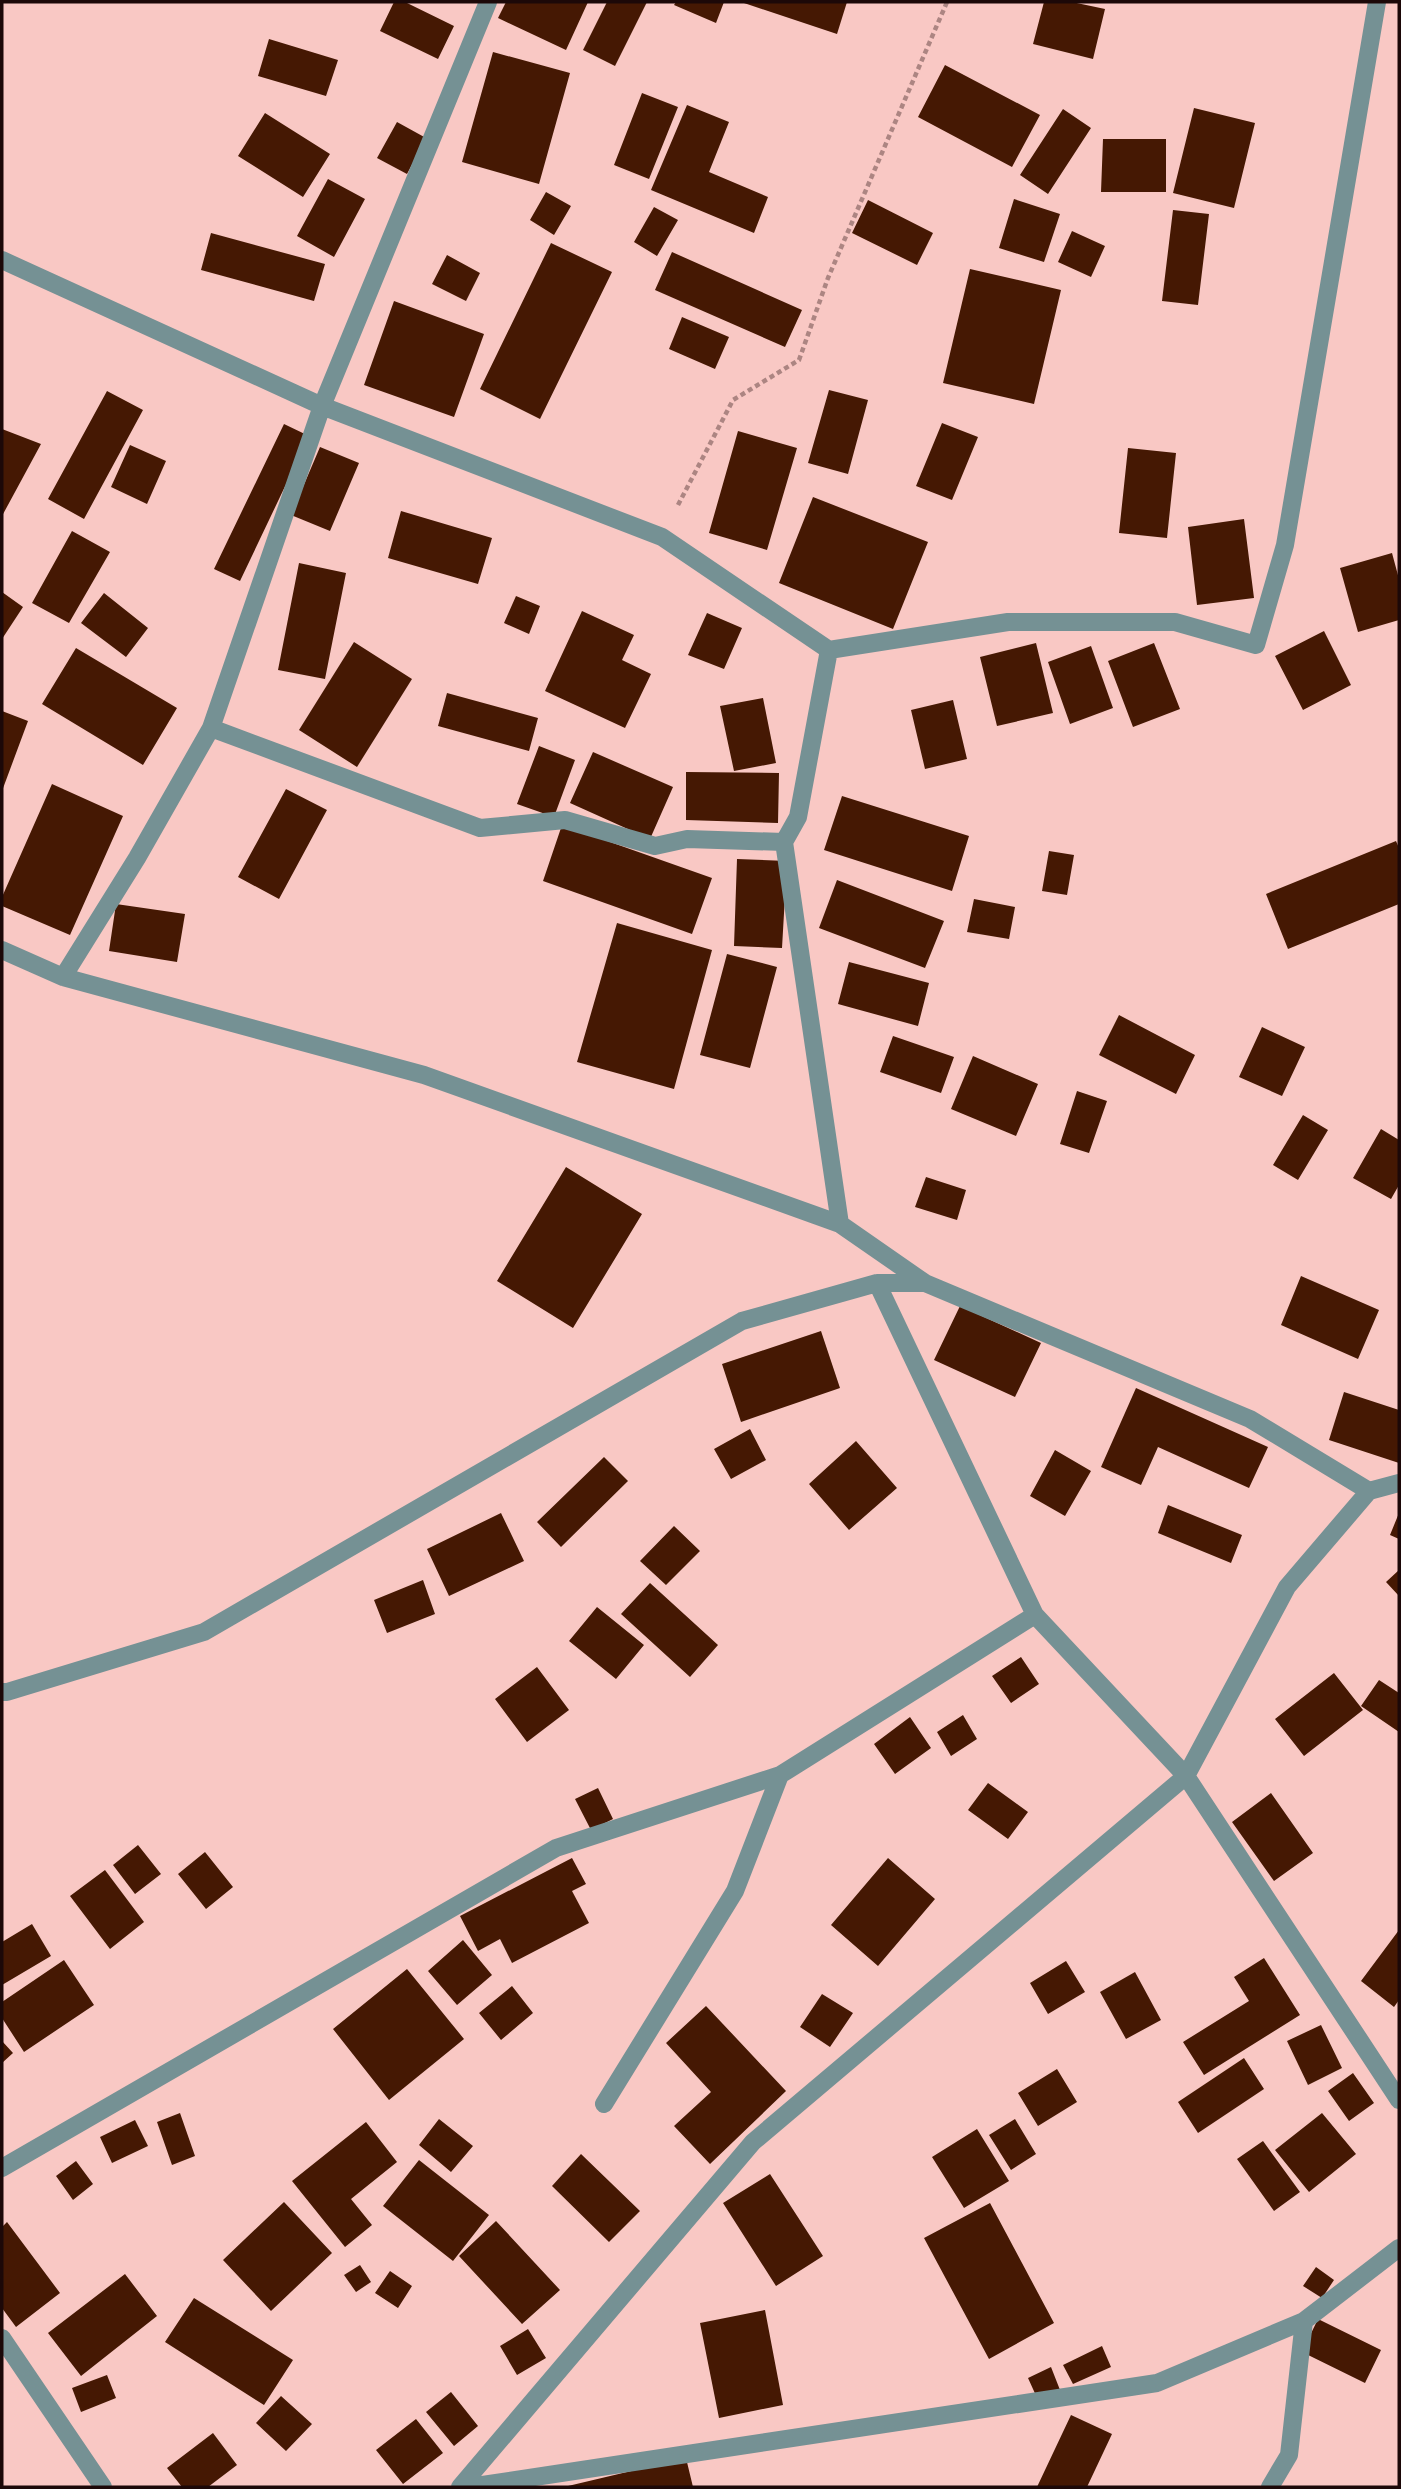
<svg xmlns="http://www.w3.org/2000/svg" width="1401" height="2489" font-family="'DM Sans',sans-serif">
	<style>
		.building { fill: #451803 }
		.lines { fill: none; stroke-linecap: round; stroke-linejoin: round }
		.path { stroke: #ac8582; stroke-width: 4.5; stroke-dasharray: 5 3.5; stroke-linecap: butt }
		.minor { stroke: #759194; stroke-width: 18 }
	</style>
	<rect width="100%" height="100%" fill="#f9c8c4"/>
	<path class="building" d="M 394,2 L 405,2 L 454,26 L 438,59 L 380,31 Z
		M 506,2 L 588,2 L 566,50 L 498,18 Z
		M 607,2 L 647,2 L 615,66 L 583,50 Z
		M 676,2 L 724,2 L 716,23 L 674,5 Z
		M 741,2 L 847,2 L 837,34 Z
		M 1044,2 L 1072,2 L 1105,9 L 1093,59 L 1033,44 Z
		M 269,39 L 338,60 L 326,96 L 258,76 Z
		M 493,52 L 570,73 L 539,184 L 462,162 Z
		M 945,65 L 1040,115 L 1012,167 L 918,117 Z
		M 642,93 L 678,107 L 649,179 L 614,165 Z
		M 687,105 L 729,122 L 709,172 L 768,197 L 754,233 L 651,190 Z
		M 1194,108 L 1255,123 L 1234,208 L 1173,193 Z
		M 1063,109 L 1091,128 L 1048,194 L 1020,175 Z
		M 265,113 L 330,154 L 303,197 L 238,156 Z
		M 397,122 L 426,138 L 407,174 L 377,158 Z
		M 1103,139 L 1166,139 L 1166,192 L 1101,192 Z
		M 328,179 L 365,199 L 334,257 L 297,236 Z
		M 546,192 L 571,206 L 554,235 L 530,220 Z
		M 1014,199 L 1060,214 L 1044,262 L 999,248 Z
		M 868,200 L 933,233 L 917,265 L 852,233 Z
		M 654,207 L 678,220 L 657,256 L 634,242 Z
		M 1173,210 L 1209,214 L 1198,305 L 1162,301 Z
		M 1072,231 L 1105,246 L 1091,277 L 1058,262 Z
		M 211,233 L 325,264 L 314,301 L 201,270 Z
		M 551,243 L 612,272 L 540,419 L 480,389 Z
		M 672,252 L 802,310 L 785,347 L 655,290 Z
		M 447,255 L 480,273 L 466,301 L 432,284 Z
		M 970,269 L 1061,290 L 1034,404 L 943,383 Z
		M 394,301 L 484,334 L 454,417 L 364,385 Z
		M 682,317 L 729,337 L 715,369 L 669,349 Z
		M 829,390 L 868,400 L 848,474 L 808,463 Z
		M 107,391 L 143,410 L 84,519 L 48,499 Z
		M 942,423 L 978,437 L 952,500 L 916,486 Z
		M 284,424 L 309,436 L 240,581 L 214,569 Z
		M 2,429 L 41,444 L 2,516 Z
		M 738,431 L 797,448 L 767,550 L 709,533 Z
		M 130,445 L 166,461 L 147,504 L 111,487 Z
		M 320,447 L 359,463 L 330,531 L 291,515 Z
		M 1128,448 L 1176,453 L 1167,538 L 1119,533 Z
		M 813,497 L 928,542 L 893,629 L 779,583 Z
		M 401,511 L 492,538 L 478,584 L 388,558 Z
		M 1244,519 L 1254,598 L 1197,605 L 1188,527 Z
		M 72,531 L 110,552 L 69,623 L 32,603 Z
		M 1392,553 L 1399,579 L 1399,620 L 1358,632 L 1340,568 Z
		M 299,563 L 346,573 L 325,679 L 278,670 Z
		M 2,592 L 23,607 L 2,639 Z
		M 104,593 L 148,628 L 126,657 L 81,623 Z
		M 516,596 L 540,606 L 529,634 L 504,623 Z
		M 582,611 L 634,635 L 622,660 L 651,674 L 625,728 L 545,691 Z
		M 707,613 L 742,628 L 724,669 L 688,655 Z
		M 1324,631 L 1351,685 L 1303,710 L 1275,656 Z
		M 354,642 L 412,679 L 357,767 L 299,730 Z
		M 1036,643 L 1053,713 L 997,726 L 980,657 Z
		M 1154,643 L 1180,709 L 1133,727 L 1108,661 Z
		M 1091,646 L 1113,708 L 1070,724 L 1048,662 Z
		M 76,648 L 177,708 L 143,765 L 42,704 Z
		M 447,693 L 538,718 L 529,751 L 438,726 Z
		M 763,698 L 776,763 L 734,771 L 720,706 Z
		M 953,700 L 967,759 L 925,769 L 911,710 Z
		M 2,711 L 28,721 L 2,791 Z
		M 539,746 L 575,760 L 554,817 L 517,804 Z
		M 593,752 L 673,787 L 650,839 L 570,803 Z
		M 686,772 L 779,773 L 778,823 L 686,820 Z
		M 52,784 L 123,816 L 70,935 L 2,906 L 2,897 Z
		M 286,789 L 327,810 L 279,899 L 238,877 Z
		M 842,796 L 969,836 L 952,891 L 824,850 Z
		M 562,825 L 712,878 L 692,934 L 543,881 Z
		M 1396,841 L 1399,848 L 1399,904 L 1288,949 L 1266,894 Z
		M 1049,851 L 1074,855 L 1067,895 L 1042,891 Z
		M 737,859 L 787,861 L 782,948 L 734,946 Z
		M 837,880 L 944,921 L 925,968 L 819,928 Z
		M 974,899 L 1015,907 L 1009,939 L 967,932 Z
		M 116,904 L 185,914 L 177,962 L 109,951 Z
		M 617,923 L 712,950 L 674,1089 L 577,1062 Z
		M 727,954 L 777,967 L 750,1068 L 700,1055 Z
		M 849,962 L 929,983 L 918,1026 L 838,1004 Z
		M 1119,1015 L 1195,1055 L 1176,1094 L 1099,1055 Z
		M 1262,1027 L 1305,1047 L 1282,1096 L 1239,1077 Z
		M 893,1036 L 954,1057 L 941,1093 L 880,1072 Z
		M 973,1056 L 1038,1084 L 1016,1136 L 951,1109 Z
		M 1077,1091 L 1107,1101 L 1089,1153 L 1060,1144 Z
		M 1303,1115 L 1328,1130 L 1298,1180 L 1273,1165 Z
		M 1381,1129 L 1399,1140 L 1399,1185 L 1391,1199 L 1353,1178 Z
		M 566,1167 L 642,1214 L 573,1328 L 497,1281 Z
		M 926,1177 L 966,1190 L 957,1220 L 915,1207 Z
		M 1301,1276 L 1379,1310 L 1358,1359 L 1281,1325 Z
		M 960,1306 L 1041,1343 L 1015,1397 L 934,1360 Z
		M 821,1331 L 840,1388 L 741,1422 L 722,1364 Z
		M 1136,1388 L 1268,1447 L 1249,1488 L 1158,1447 L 1141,1485 L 1101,1467 Z
		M 1344,1392 L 1399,1410 L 1399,1463 L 1329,1440 Z
		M 750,1429 L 766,1460 L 731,1479 L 714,1449 Z
		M 856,1441 L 897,1488 L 849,1530 L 809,1484 Z
		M 1055,1450 L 1091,1471 L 1065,1516 L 1030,1496 Z
		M 604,1457 L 628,1481 L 561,1547 L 537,1522 Z
		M 1168,1505 L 1242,1535 L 1231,1563 L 1158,1533 Z
		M 501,1513 L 524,1561 L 449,1596 L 427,1549 Z
		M 1399,1513 L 1399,1539 L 1390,1535 Z
		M 674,1526 L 700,1551 L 666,1585 L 640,1561 Z
		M 1399,1570 L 1399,1596 L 1386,1582 Z
		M 423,1580 L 435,1614 L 387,1633 L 374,1600 Z
		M 650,1583 L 718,1645 L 690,1677 L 621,1614 Z
		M 597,1607 L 644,1645 L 616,1679 L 569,1641 Z
		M 1021,1657 L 1039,1684 L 1011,1703 L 992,1676 Z
		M 537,1667 L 569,1710 L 527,1742 L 495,1699 Z
		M 1334,1673 L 1363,1710 L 1304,1756 L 1275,1719 Z
		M 1379,1680 L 1399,1693 L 1399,1732 L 1361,1706 Z
		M 963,1715 L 977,1739 L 951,1756 L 937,1732 Z
		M 910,1717 L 931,1748 L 895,1774 L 874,1744 Z
		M 988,1783 L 1028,1812 L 1008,1839 L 968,1810 Z
		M 598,1788 L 613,1819 L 591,1830 L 575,1799 Z
		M 1271,1793 L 1313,1853 L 1274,1881 L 1232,1822 Z
		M 138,1845 L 161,1874 L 135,1894 L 113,1865 Z
		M 205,1852 L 233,1887 L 206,1909 L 178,1874 Z
		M 572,1858 L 586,1884 L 572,1891 L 589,1923 L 512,1963 L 500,1939 L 478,1951 L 460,1916 Z
		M 888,1858 L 935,1899 L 878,1966 L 831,1925 Z
		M 105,1870 L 144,1922 L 110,1949 L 70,1896 Z
		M 32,1924 L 51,1956 L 2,1985 L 2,1942 Z
		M 1399,1930 L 1399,2000 L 1394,2007 L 1361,1981 Z
		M 463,1940 L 492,1975 L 457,2005 L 428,1971 Z
		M 1264,1958 L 1300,2015 L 1204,2075 L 1183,2042 L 1249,2001 L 1234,1977 Z
		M 64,1960 L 94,2005 L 24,2052 L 2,2018 L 2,2002 Z
		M 1066,1961 L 1085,1992 L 1048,2014 L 1030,1983 Z
		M 407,1969 L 464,2039 L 389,2100 L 333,2029 Z
		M 1135,1972 L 1161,2020 L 1126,2039 L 1100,1992 Z
		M 512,1986 L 533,2013 L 501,2040 L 479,2013 Z
		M 822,1994 L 853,2013 L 830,2047 L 800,2027 Z
		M 706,2006 L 786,2091 L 710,2164 L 674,2126 L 711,2092 L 666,2043 Z
		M 1321,2025 L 1342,2068 L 1308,2085 L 1287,2041 Z
		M 2,2041 L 13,2053 L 2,2063 Z
		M 1244,2058 L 1264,2089 L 1198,2133 L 1178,2102 Z
		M 1057,2069 L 1077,2102 L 1038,2126 L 1018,2093 Z
		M 1353,2073 L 1374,2103 L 1349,2121 L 1328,2091 Z
		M 180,2113 L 195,2156 L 172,2165 L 157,2122 Z
		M 1322,2113 L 1356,2154 L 1309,2192 L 1275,2150 Z
		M 439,2119 L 473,2146 L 451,2172 L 419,2145 Z
		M 1015,2119 L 1036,2154 L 1011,2170 L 989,2135 Z
		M 135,2120 L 148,2146 L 112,2163 L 100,2137 Z
		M 366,2122 L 397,2162 L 351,2199 L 372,2225 L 345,2247 L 292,2181 Z
		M 977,2129 L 1009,2181 L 964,2208 L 932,2157 Z
		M 1263,2141 L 1300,2192 L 1274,2211 L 1237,2159 Z
		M 581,2154 L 640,2211 L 609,2242 L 552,2186 Z
		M 419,2160 L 489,2215 L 453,2261 L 383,2206 Z
		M 76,2161 L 93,2184 L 73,2200 L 56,2176 Z
		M 770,2174 L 823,2256 L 776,2286 L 723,2203 Z
		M 284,2202 L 332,2253 L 271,2311 L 223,2260 Z
		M 990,2203 L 1054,2323 L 989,2359 L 924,2238 Z
		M 496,2221 L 560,2290 L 522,2324 L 459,2256 Z
		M 7,2222 L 60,2293 L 16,2327 L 2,2308 L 2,2227 Z
		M 360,2265 L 371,2282 L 356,2292 L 344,2275 Z
		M 1316,2267 L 1334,2280 L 1322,2298 L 1303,2286 Z
		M 390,2271 L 412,2286 L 398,2308 L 375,2293 Z
		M 125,2274 L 157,2316 L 81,2376 L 48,2333 Z
		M 194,2298 L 293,2360 L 264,2405 L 165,2342 Z
		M 765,2310 L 783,2405 L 719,2418 L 700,2323 Z
		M 1318,2319 L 1381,2350 L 1365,2383 L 1302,2352 Z
		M 528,2329 L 546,2358 L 517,2375 L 500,2346 Z
		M 1102,2346 L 1111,2367 L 1073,2384 L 1063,2365 Z
		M 1051,2367 L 1060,2390 L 1038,2400 L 1028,2378 Z
		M 107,2375 L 116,2398 L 81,2412 L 72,2388 Z
		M 451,2392 L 478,2426 L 454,2446 L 426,2412 Z
		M 281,2396 L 312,2424 L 286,2451 L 256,2423 Z
		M 1071,2415 L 1112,2434 L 1087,2487 L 1037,2487 Z
		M 416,2419 L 443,2453 L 403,2484 L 376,2450 Z
		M 213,2433 L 237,2465 L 208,2487 L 182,2487 L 167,2468 Z
		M 686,2458 L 693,2487 L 568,2487 L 568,2486 Z"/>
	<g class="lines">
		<path class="path" d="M 678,505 L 733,400 L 799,360 L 828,278 L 947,2"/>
		<path class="minor" d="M 2,260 L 322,406 L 662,537 L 829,650 L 1008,622 L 1175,622 L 1256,645 L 1285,545 L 1377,2
			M 211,728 L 480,828 L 565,820 L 655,846 L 687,839 L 784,842 L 840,1224
			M 784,842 L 798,817 L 829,650
			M 2,950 L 63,977 L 424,1075 L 840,1224 L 925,1283 L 877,1283 L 1035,1615 L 1186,1776 L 1399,2100
			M 63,977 L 137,858 L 211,728 L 322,406 L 488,2
			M 925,1283 L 1250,1419 L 1369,1491
			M 2,1692 L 7,1692 L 204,1632 L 742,1321 L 877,1283
			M 604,2104 L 735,1891 L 780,1775 L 1035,1615
			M 2,2168 L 556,1848 L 780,1775
			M 2,2338 L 103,2487
			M 460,2487 L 753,2142 L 1186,1776 L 1287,1587 L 1369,1491 L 1399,1483
			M 469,2487 L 1157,2383 L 1304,2321 L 1399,2248
			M 1270,2487 L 1289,2455 L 1304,2321"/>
	</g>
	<rect width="1401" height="2489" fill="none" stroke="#1c0808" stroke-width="7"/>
</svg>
